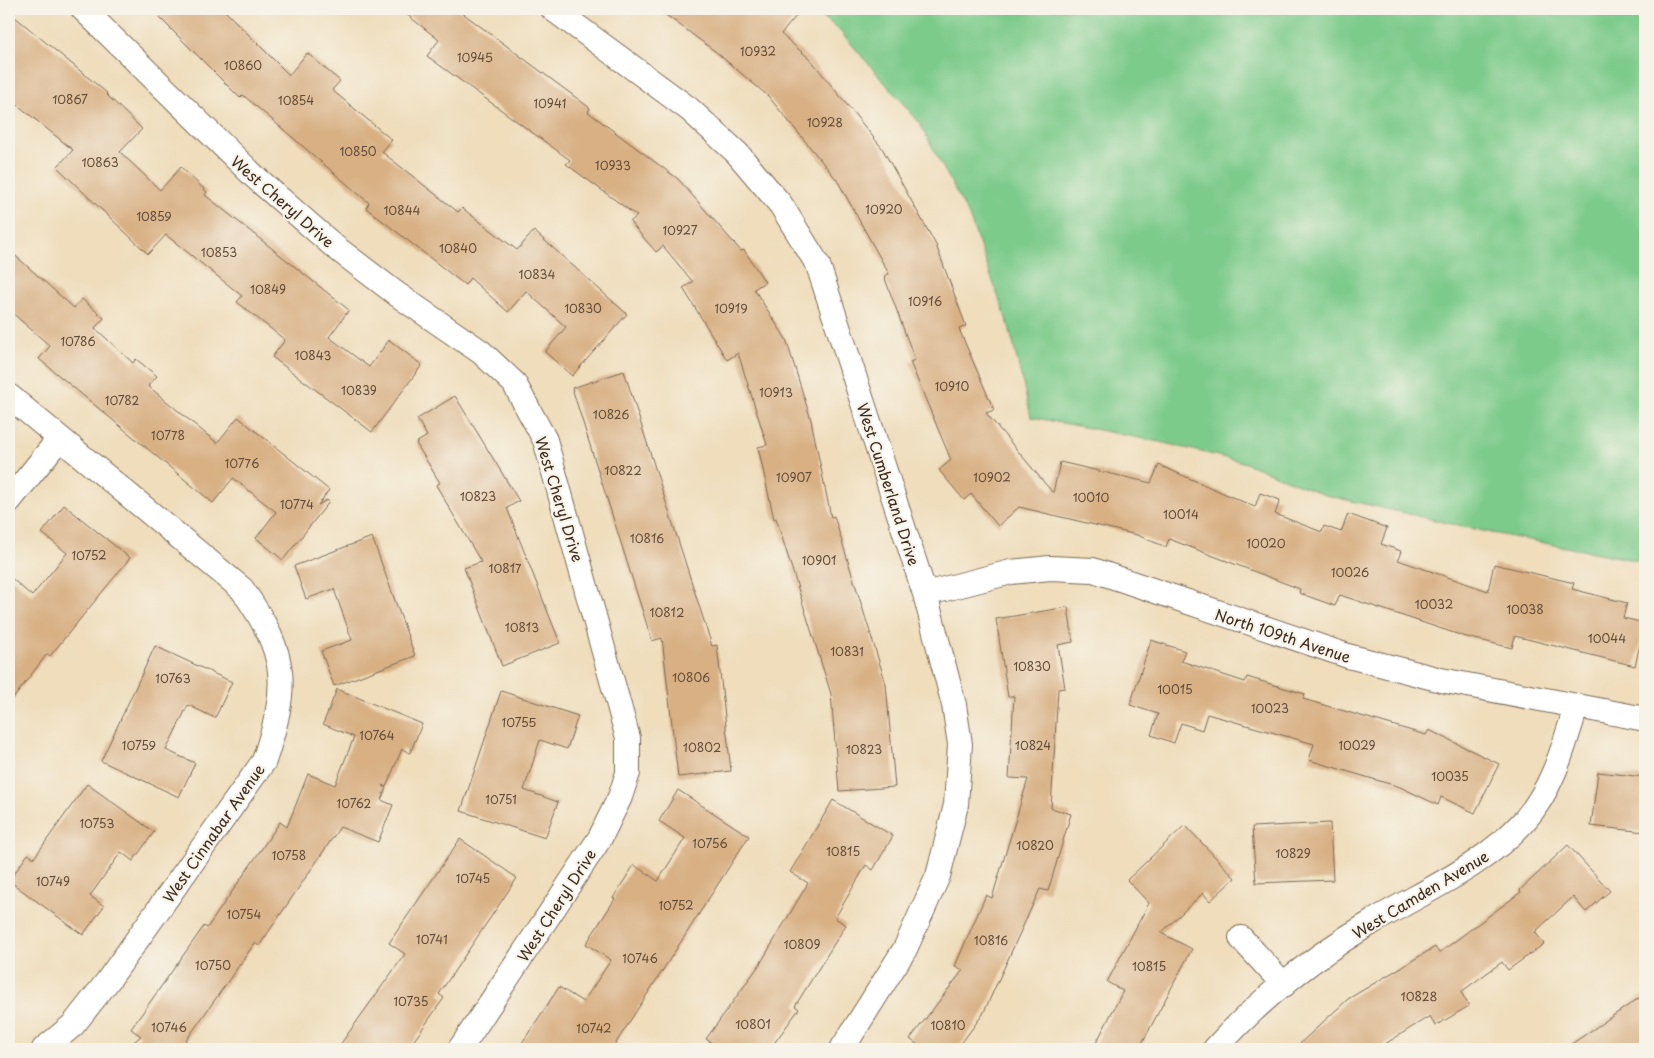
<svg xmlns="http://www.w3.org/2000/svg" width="1654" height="1058" font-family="'Playpen Sans',sans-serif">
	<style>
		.green { fill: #7dcb8b; stroke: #5c7a54 }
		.building { fill: #d8b084 }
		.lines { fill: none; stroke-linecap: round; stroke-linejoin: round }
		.street-casing { stroke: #7a6955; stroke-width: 26 }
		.street { stroke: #fff; stroke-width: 24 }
		.labels { text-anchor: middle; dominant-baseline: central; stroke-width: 4.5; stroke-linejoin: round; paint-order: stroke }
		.number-label { font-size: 12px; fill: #624c38 }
		.street-label { font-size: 15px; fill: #3b2a1e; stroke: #f7f3e8 }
	</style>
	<rect width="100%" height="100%" fill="#f7f3e8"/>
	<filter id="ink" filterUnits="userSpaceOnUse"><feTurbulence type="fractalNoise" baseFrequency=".02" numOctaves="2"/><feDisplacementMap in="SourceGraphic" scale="10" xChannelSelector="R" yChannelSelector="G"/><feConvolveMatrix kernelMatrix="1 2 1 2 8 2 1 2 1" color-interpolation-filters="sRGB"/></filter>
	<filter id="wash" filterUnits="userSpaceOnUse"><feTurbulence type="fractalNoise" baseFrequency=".0096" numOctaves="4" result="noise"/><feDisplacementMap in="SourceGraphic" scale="20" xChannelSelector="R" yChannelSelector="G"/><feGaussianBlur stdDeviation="1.12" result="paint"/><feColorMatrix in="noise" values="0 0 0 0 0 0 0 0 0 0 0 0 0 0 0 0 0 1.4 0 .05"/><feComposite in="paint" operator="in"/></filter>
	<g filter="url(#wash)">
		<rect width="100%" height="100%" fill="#efddbb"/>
		<path class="green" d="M 814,9 L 1645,9 L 1645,562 L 1492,533 L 1325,495 L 1243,462 L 1160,442 L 1031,417 L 1009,326 L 969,216 L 919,122 L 840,31 Z"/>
		<g id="blocks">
			<path class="building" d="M 151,9 L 223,9 L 289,75 L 307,53 L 340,81 L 332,90 L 392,140 L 382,152 L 458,212 L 462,208 L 517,250 L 534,231 L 627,314 L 572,376 L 545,352 L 566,327 L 526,291 L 508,312 L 470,278 L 465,285 L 366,208 L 369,203 L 243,95 L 240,98 Z
				M 400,9 L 457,9 L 590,108 L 588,112 L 678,179 L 741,251 L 744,250 L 765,282 L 754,289 L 786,339 L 811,420 L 831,517 L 834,516 L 886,684 L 895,787 L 839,791 L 831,694 L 776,518 L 774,519 L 758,447 L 767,445 L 738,353 L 727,360 L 683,288 L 693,282 L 663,246 L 656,252 L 630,222 L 637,216 L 566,164 L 570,160 L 427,56 L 439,40 Z
				M 658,9 L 802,9 L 781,34 L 810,59 L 882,148 L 936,245 L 966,326 L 959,329 L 994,410 L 986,413 L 1053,493 L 1060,462 L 1151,483 L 1159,465 L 1255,507 L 1260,493 L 1280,500 L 1275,514 L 1322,532 L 1324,526 L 1341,532 L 1348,514 L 1387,528 L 1381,544 L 1401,551 L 1398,560 L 1488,591 L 1494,564 L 1574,583 L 1572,589 L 1627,603 L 1623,618 L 1645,623 L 1635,666 L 1515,636 L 1512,648 L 1463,636 L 1340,595 L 1335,606 L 1299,593 L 1300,589 L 1169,539 L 1166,547 L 1137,535 L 1019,507 L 998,526 L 971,494 L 964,500 L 939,470 L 951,460 L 910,362 L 915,360 L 884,276 L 889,274 L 837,180 L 768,96 L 716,52 Z
				M 9,12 L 107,93 L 106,94 L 142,129 L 120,152 L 160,190 L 181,167 L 207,192 L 205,195 L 349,310 L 329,337 L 369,367 L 389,340 L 422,365 L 372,432 L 272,357 L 285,340 L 237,302 L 242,296 L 166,235 L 148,254 L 57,167 L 73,150 L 9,98 Z
				M 9,250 L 74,308 L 82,299 L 104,318 L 95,328 L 133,363 L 136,359 L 157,376 L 148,386 L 217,443 L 238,417 L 329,490 L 318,505 L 327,500 L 329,502 L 283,560 L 256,538 L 276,512 L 233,478 L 213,503 L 39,359 L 50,346 L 9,310 Z
				M 624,371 L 712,646 L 717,645 L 731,771 L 678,777 L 662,638 L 652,641 L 572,388 Z
				M 455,396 L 519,501 L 507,508 L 560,643 L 502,666 L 464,568 L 481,562 L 436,485 L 440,483 L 416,443 L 427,436 L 417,419 Z
				M 64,505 L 130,558 L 50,656 L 47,654 L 9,704 L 9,576 L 32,596 L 67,553 L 42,533 Z
				M 372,537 L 415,656 L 334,686 L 321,651 L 352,640 L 334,589 L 306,599 L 294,566 Z
				M 1068,607 L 1073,642 L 1058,645 L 1065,688 L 1058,689 L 1051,808 L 1071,814 L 1048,891 L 1040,889 L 983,1014 L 957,1049 L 923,1049 L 910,1039 L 963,970 L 955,966 L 986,895 L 992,898 L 1028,779 L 1009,778 L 1014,696 L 1008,697 L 996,619 Z
				M 1151,640 L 1185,651 L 1181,661 L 1245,682 L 1247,677 L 1305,694 L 1303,699 L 1426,735 L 1429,730 L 1499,764 L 1475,813 L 1441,797 L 1438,805 L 1400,787 L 1309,760 L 1314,744 L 1207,714 L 1202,730 L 1181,723 L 1174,743 L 1151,735 L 1158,714 L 1130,705 Z
				M 155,646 L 232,682 L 215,718 L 188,705 L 166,750 L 195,763 L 179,797 L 101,761 Z
				M 337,689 L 422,724 L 410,753 L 402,749 L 386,787 L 382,785 L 386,788 L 381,800 L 393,805 L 378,842 L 340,827 L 259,946 L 255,943 L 180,1049 L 125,1049 L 141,1036 L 131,1029 L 204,926 L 207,928 L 280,822 L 287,827 L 308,774 L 335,785 L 354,737 L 323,724 Z
				M 501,691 L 578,716 L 567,749 L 540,740 L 524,790 L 558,802 L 545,838 L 461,811 Z
				M 1598,772 L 1645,777 L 1645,832 L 1591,826 Z
				M 87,784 L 154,832 L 133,861 L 121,852 L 90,896 L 104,906 L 83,935 L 9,881 L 28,854 L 34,858 Z
				M 678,790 L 749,836 L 612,1049 L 518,1049 L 559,987 L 583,1002 L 611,960 L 586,944 L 615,899 L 613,898 L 634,865 L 658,881 L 685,838 L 659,821 Z
				M 833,800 L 893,836 L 873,870 L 866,865 L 835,918 L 846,925 L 795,1006 L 799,1009 L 770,1049 L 721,1049 L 706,1039 L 760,964 L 808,883 L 790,872 Z
				M 1330,823 L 1333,880 L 1256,883 L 1252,827 Z
				M 1185,825 L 1235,878 L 1210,901 L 1203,893 L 1161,933 L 1192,949 L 1139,1049 L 1093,1049 L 1123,991 L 1107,982 L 1149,903 L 1127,880 Z
				M 460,839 L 517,878 L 439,994 L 444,998 L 408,1049 L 337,1049 L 405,954 L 389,943 Z
				M 1568,845 L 1610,891 L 1586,912 L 1573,897 L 1535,932 L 1544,944 L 1508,970 L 1502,962 L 1461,992 L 1469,1006 L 1435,1026 L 1430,1016 L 1377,1049 L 1294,1049 L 1348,999 L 1435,947 L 1439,953 L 1521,892 L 1520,890 Z
				M 1645,994 L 1645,1049 L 1564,1049 Z"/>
		</g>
	</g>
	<g filter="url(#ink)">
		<use href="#blocks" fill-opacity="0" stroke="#7a6955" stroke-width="1"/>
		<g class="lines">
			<defs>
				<path id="street" d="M 83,9 L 255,177 L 335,247 L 398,295 L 481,352 L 514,383 L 545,440 L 628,738 L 628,773 L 620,797 L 600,838 L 460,1049
					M 553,9 L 689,109 L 737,153 L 781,205 L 818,265 L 925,594 L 954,705 L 960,744 L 956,805 L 938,876 L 905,949 L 842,1049
					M 9,396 L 242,589 C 289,656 289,685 264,761 L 107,982 L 73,1025 L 44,1049
					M 9,501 L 59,439
					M 925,594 L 1011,572 L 1050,568 L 1093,570 L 1348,656 L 1441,680 L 1645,719
					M 1241,938 L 1284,985
					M 1215,1049 C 1260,999 1316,955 1374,921 C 1426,890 1484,866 1525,820 C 1553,788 1564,746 1576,707"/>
			</defs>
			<use href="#street" class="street-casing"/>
			<use href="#street" class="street"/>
		</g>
	</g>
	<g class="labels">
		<g class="number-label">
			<text x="758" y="51">10932</text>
			<text x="475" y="57">10945</text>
			<text x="243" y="65">10860</text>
			<text x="70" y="99">10867</text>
			<text x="296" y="100">10854</text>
			<text x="550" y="103">10941</text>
			<text x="825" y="122">10928</text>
			<text x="358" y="151">10850</text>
			<text x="100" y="162">10863</text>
			<text x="613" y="165">10933</text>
			<text x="884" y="209">10920</text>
			<text x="402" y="210">10844</text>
			<text x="154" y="216">10859</text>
			<text x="680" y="230">10927</text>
			<text x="458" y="248">10840</text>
			<text x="219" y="252">10853</text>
			<text x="537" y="274">10834</text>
			<text x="268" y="289">10849</text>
			<text x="925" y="301">10916</text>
			<text x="583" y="308">10830</text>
			<text x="731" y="308">10919</text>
			<text x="78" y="341">10786</text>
			<text x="313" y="355">10843</text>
			<text x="952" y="386">10910</text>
			<text x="359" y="390">10839</text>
			<text x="776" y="392">10913</text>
			<text x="122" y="400">10782</text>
			<text x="611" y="414">10826</text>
			<text x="168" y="435">10778</text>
			<text x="242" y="463">10776</text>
			<text x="623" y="470">10822</text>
			<text x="794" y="477">10907</text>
			<text x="992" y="477">10902</text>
			<text x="478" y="496">10823</text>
			<text x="1091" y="497">10010</text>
			<text x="297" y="504">10774</text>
			<text x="1181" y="514">10014</text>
			<text x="647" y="538">10816</text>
			<text x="1266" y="543">10020</text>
			<text x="89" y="555">10752</text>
			<text x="819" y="560">10901</text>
			<text x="505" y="568">10817</text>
			<text x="1350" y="572">10026</text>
			<text x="1434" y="604">10032</text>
			<text x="1525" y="609">10038</text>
			<text x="667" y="612">10812</text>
			<text x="522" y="627">10813</text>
			<text x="1607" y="638">10044</text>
			<text x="847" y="651">10831</text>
			<text x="1032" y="666">10830</text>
			<text x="691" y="677">10806</text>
			<text x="173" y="678">10763</text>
			<text x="1175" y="689">10015</text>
			<text x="1270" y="708">10023</text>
			<text x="519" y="722">10755</text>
			<text x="377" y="735">10764</text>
			<text x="139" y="745">10759</text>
			<text x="1033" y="745">10824</text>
			<text x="1357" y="745">10029</text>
			<text x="702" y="747">10802</text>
			<text x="864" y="749">10823</text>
			<text x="1450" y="776">10035</text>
			<text x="501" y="799">10751</text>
			<text x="354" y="803">10762</text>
			<text x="97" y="823">10753</text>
			<text x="710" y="843">10756</text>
			<text x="1035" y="845">10820</text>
			<text x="843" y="851">10815</text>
			<text x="1293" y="853">10829</text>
			<text x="289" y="855">10758</text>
			<text x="473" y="878">10745</text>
			<text x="53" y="881">10749</text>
			<text x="676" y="905">10752</text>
			<text x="244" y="914">10754</text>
			<text x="432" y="939">10741</text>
			<text x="991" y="940">10816</text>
			<text x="802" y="944">10809</text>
			<text x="640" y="958">10746</text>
			<text x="213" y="965">10750</text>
			<text x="1149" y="966">10815</text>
			<text x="1419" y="996">10828</text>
			<text x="411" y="1001">10735</text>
			<text x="753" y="1024">10801</text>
			<text x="948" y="1025">10810</text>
			<text x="169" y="1027">10746</text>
			<text x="594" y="1028">10742</text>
		</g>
		<g class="street-label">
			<text transform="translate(283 201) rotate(41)">West Cheryl Drive</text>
			<text transform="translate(889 484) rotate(72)">West Cumberland Drive</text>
			<text transform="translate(560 499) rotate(73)">West Cheryl Drive</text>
			<text transform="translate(1283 635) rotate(18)">North 109th Avenue</text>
			<text transform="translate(213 833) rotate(-55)">West Cinnabar Avenue</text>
			<text transform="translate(1420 894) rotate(-31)">West Camden Avenue</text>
			<text transform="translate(556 905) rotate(-57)">West Cheryl Drive</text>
		</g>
	</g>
	<rect width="1654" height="1058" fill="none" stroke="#f7f3e8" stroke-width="30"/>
</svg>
